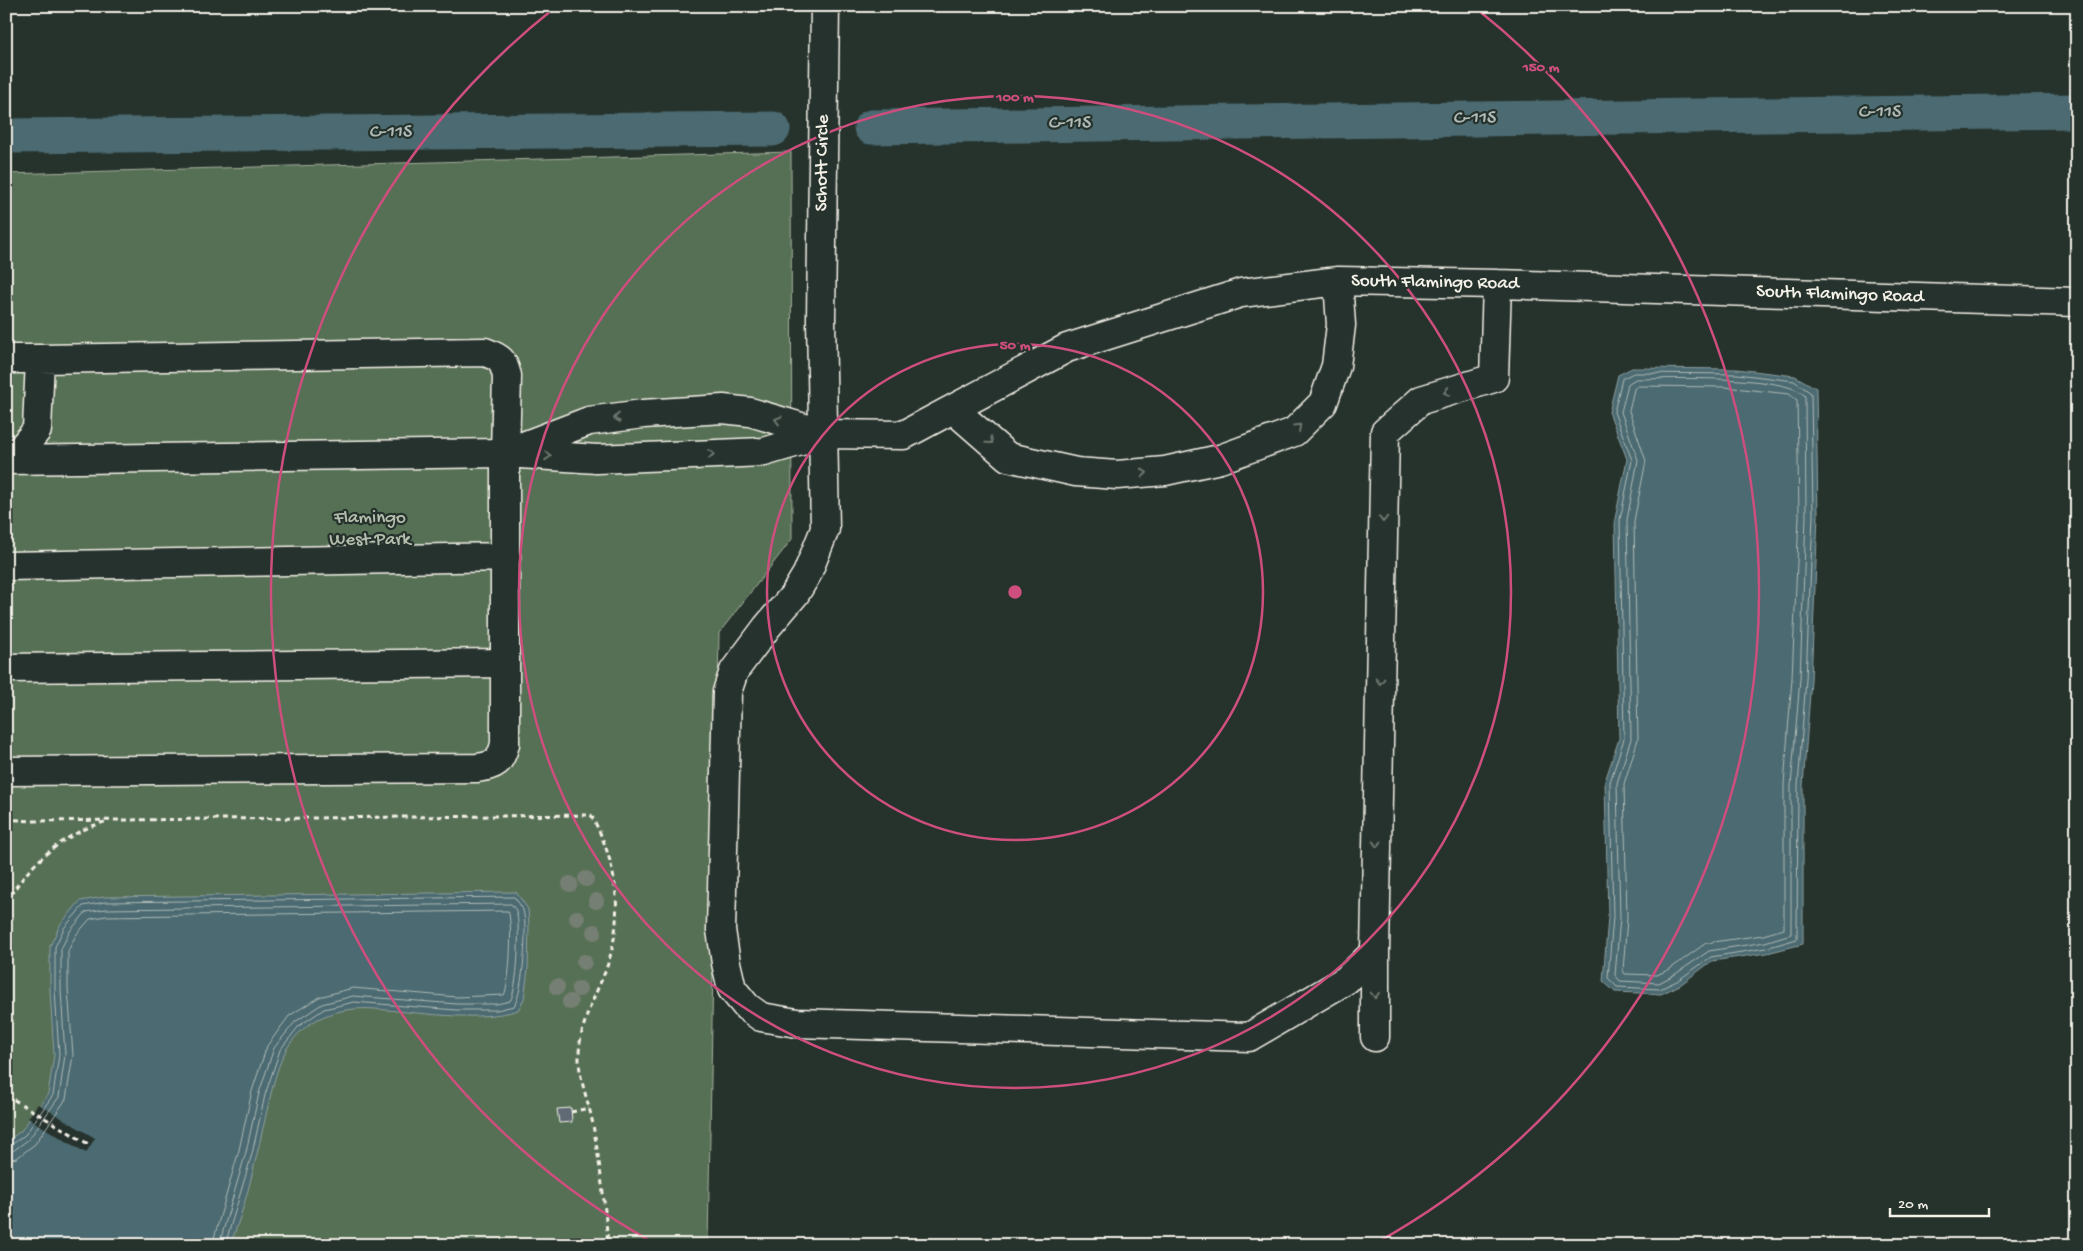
<svg xmlns="http://www.w3.org/2000/svg" width="2083" height="1251" font-family="'Gochi Hand',sans-serif">
	<style>
		.green { fill: #576f54; stroke: #a6b09e }
		.water { fill: #4b6a71; stroke: #8fa0a1 }
		.pier { fill: #26332d }
		.lines { fill: none; stroke-linecap: round; stroke-linejoin: round }
		.shore { stroke: #b0bbb8; stroke-width: 1 }
		.canal { stroke: #4b6a71; stroke-width: 35 }
		.building { fill: #5e6b75; stroke: #f4f1e8 }
		.minor-casing { stroke: #f4f1e8; stroke-width: 31 }
		.path { stroke: #f4f1e8; stroke-width: 3; stroke-dasharray: 5 4; stroke-linecap: butt }
		.minor { stroke: #26332d; stroke-width: 28 }
		.tree { fill: #757f73 }
		.oneway { stroke: #6e766e }
		.ring { fill: none; stroke: #ce4e7e; stroke-width: 2.5 }
		.labels { text-anchor: middle; dominant-baseline: central; stroke-width: 4.5; stroke-linejoin: round; paint-order: stroke }
		.street-label { font-size: 19px; fill: #f4f1e8; stroke: #26332d }
		.park-label { font-size: 19px; fill: #b5bdad; stroke: #26332d }
		.water-label { font-size: 20px; font-style: italic; fill: #b0bbb8; stroke: #26332d }
		.centre { fill: #ce4e7e; stroke: #26332d; stroke-width: 2.5 }
		.ring-label { font-size: 15px; text-anchor: middle; font-weight: bold; fill: #ce4e7e; stroke: #26332d; stroke-width: 4.5; stroke-linejoin: round; paint-order: stroke }
	</style>
	<rect width="100%" height="100%" fill="#26332d"/>
	<filter id="ink" filterUnits="userSpaceOnUse"><feTurbulence type="fractalNoise" baseFrequency=".02" numOctaves="2"/><feDisplacementMap in="SourceGraphic" scale="10" xChannelSelector="R" yChannelSelector="G"/><feConvolveMatrix kernelMatrix="1 2 1 2 8 2 1 2 1" color-interpolation-filters="sRGB"/></filter>
	<g filter="url(#ink)">
		<path class="green" d="M 791,152 L 792,539 L 719,633 L 708,1245 L 6,1245 L 6,174 Z"/>
		<path class="water" d="M 1632,368 L 1737,369 L 1795,376 L 1816,388 L 1818,516 L 1811,680 L 1803,786 L 1803,944 L 1767,953 L 1712,961 L 1680,985 L 1661,994 L 1615,992 L 1603,981 L 1608,917 L 1605,781 L 1619,739 L 1615,519 L 1627,459 L 1609,412 L 1618,375 Z
			M 516,892 L 528,909 L 529,925 L 528,969 L 524,999 L 518,1010 C 479,1023 416,1012 375,1009 C 339,1006 303,1018 285,1052 C 275,1070 268,1107 263,1128 C 254,1167 245,1208 230,1245 L 6,1245 L 6,1142 L 21,1131 L 48,1094 L 54,1055 L 50,990 L 50,946 L 60,925 L 80,901 L 104,897 Z"/>
		<path class="pier" d="M 38,1104 L 95,1138 L 86,1153 L 28,1118 Z"/>
		<g class="lines">
			<path class="shore" d="M 1634,373 L 1737,374 L 1794,381 L 1811,393 L 1813,516 L 1806,679 L 1798,786 L 1797,939 L 1766,948 L 1711,957 L 1677,981 L 1660,989 L 1617,987 L 1608,978 L 1613,917 L 1610,782 L 1624,739 L 1620,520 L 1632,460 L 1614,412 L 1622,379 Z
				M 1636,379 C 1667,379 1787,374 1805,396 L 1806,516 L 1800,679 L 1791,786 L 1791,934 L 1765,942 L 1709,951 L 1674,975 L 1659,983 L 1620,981 L 1615,975 L 1620,918 L 1617,783 L 1631,739 L 1627,520 L 1638,460 L 1621,412 L 1628,384 Z
				M 1638,386 L 1725,387 L 1789,394 L 1797,400 L 1799,516 L 1792,678 L 1784,785 L 1784,929 L 1763,935 L 1706,943 L 1670,969 L 1657,975 L 1625,974 L 1623,971 L 1627,918 L 1624,784 L 1638,739 L 1634,521 L 1646,461 L 1629,411 L 1634,389 Z
				M 6,1146 L 11,1145 L 25,1135 L 53,1095 L 59,1055 L 55,990 L 55,947 L 64,928 L 83,906 L 105,902 L 514,897 C 517,901 521,905 523,910 C 528,927 523,993 514,1006 L 497,1010 L 456,1010 L 354,1002 L 324,1009 L 299,1026 L 280,1050 L 265,1095 L 252,1154 L 225,1245
				M 6,1152 L 13,1151 L 29,1139 L 59,1097 L 65,1055 L 61,990 L 61,949 L 70,931 L 86,912 L 106,909 L 511,904 C 514,907 516,910 517,914 C 520,930 518,989 510,1001 L 497,1004 L 457,1004 L 353,996 L 322,1004 L 295,1022 L 274,1048 L 259,1093 L 246,1152 L 219,1245
				M 6,1160 L 17,1158 L 35,1144 L 66,1099 L 73,1055 L 68,989 L 68,951 L 76,935 L 90,919 L 106,916 L 508,911 C 513,921 510,985 504,995 L 457,997 L 353,988 L 319,997 L 289,1016 L 267,1046 L 252,1091 L 239,1150 L 212,1245"/>
			<path class="canal" d="M 871,127 L 2077,111
				M 6,136 L 773,129"/>
		</g>
		<path class="building" d="M 571,1108 L 572,1122 L 559,1123 L 557,1109 Z"/>
		<g class="lines">
			<defs>
				<path id="minor" d="M 825,6 L 821,319 L 825,529 L 807,574 L 795,594 L 767,627 L 734,671 L 727,692 L 721,930 L 726,963 L 732,989 L 747,1007 L 761,1017 L 797,1023 L 1249,1037 L 1346,980 L 1375,952 L 1385,432 L 1421,400 L 1494,378 L 1497,284
					M 6,359 L 40,359
					M 953,409 L 1008,457 L 1076,472 L 1117,475 L 1165,471 L 1220,459 L 1294,432 L 1323,403 L 1336,366 L 1341,325 L 1338,281
					M 825,434 L 764,452 L 597,459 L 505,453 L 589,421 L 643,414 L 723,409 L 750,412 L 825,434 L 904,435 L 1067,348 L 1241,293 L 1338,281 L 1497,284 L 2077,302
					M 6,459 L 22,448 L 37,430 L 40,359 L 485,352 C 501,358 503,360 507,376 L 505,453 L 505,744 C 500,763 496,765 477,768 L 6,771
					M 6,460 L 505,453
					M 6,566 L 506,557
					M 6,668 L 505,663
					M 1375,1037 L 1375,952"/>
			</defs>
			<use href="#minor" class="minor-casing"/>
			<path class="path" d="M 6,819 L 32,821 L 591,815 C 618,863 625,919 605,972 C 594,998 580,1025 579,1054 C 578,1079 589,1101 593,1125 C 600,1164 605,1205 608,1245
				M 6,903 C 28,864 65,832 108,821
				M 6,1095 L 90,1145
				M 571,1112 L 589,1108"/>
			<use href="#minor" class="minor"/>
		</g>
		<g class="tree">
			<circle cx="586" cy="879" r="8"/>
			<circle cx="570" cy="884" r="8"/>
			<circle cx="596" cy="901" r="8"/>
			<circle cx="577" cy="918" r="8"/>
			<circle cx="594" cy="932" r="8"/>
			<circle cx="584" cy="962" r="8"/>
			<circle cx="557" cy="987" r="8"/>
			<circle cx="579" cy="989" r="8"/>
			<circle cx="570" cy="1002" r="8"/>
		</g>
		<defs><path id="oneway-chevron" d="M-2-3.5L2.5 0L-2 3.5" fill="none" stroke-width="1.6" stroke-linecap="round" stroke-linejoin="round" transform="scale(1.25)"/></defs>
		<g class="oneway">
			<use href="#oneway-chevron" transform="translate(1447 392) rotate(164)"/>
			<use href="#oneway-chevron" transform="translate(617 418) rotate(172)"/>
			<use href="#oneway-chevron" transform="translate(778 420) rotate(-164)"/>
			<use href="#oneway-chevron" transform="translate(1298 427) rotate(-43)"/>
			<use href="#oneway-chevron" transform="translate(990 441) rotate(41)"/>
			<use href="#oneway-chevron" transform="translate(711 454) rotate(-2)"/>
			<use href="#oneway-chevron" transform="translate(548 456) rotate(4)"/>
			<use href="#oneway-chevron" transform="translate(1144 473) rotate(-4)"/>
			<use href="#oneway-chevron" transform="translate(1383 519) rotate(91)"/>
			<use href="#oneway-chevron" transform="translate(1380 681) rotate(91)"/>
			<use href="#oneway-chevron" transform="translate(1377 844) rotate(91)"/>
			<use href="#oneway-chevron" transform="translate(1375 995) rotate(90)"/>
		</g>
	</g>
	<g class="ring">
		<circle cx="1015" cy="592" r="248"/>
		<circle cx="1015" cy="592" r="496"/>
		<path d="M654 1243A744 744 0 0 1 552 10M1478 10A744 744 0 0 1 1376 1243"/>
	</g>
	<g class="labels">
		<g class="street-label">
			<text transform="translate(823 163) rotate(-89)">Schott Circle</text>
			<text transform="translate(1435 283) rotate(1)">South Flamingo Road</text>
			<text transform="translate(1840 295) rotate(2)">South Flamingo Road</text>
		</g>
		<g class="park-label">
			<text x="370" y="518">Flamingo<tspan x="370" dy="22">West Park</tspan></text>
		</g>
		<g class="water-label">
			<text transform="translate(1879 113) rotate(-1)">C-11S</text>
			<text transform="translate(1474 119) rotate(-1)">C-11S</text>
			<text transform="translate(1069 124) rotate(-1)">C-11S</text>
			<text transform="translate(390 133) rotate(-1)">C-11S</text>
		</g>
	</g>
	<circle cx="1015" cy="592" r="8" class="centre"/>
	<g class="ring-label">
		<text x="1541" y="71">150 m</text>
		<text x="1015" y="101">100 m</text>
		<text x="1015" y="349">50 m</text>
	</g>
	<rect width="2083" height="1251" fill="none" stroke="#26332d" stroke-width="25"/>
	<rect x="12" y="12" width="2058" height="1226" fill="none" stroke="#f4f1e8" stroke-width="2" filter="url(#ink)"/>
	<path d="M1890 1208v8h99v-8" fill="none" stroke="#f4f1e8" stroke-width="2.5"/>
	<text x="1898" y="1208" font-size="15" fill="#f4f1e8" stroke="#26332d" stroke-width="4" paint-order="stroke">20 m</text>
</svg>
